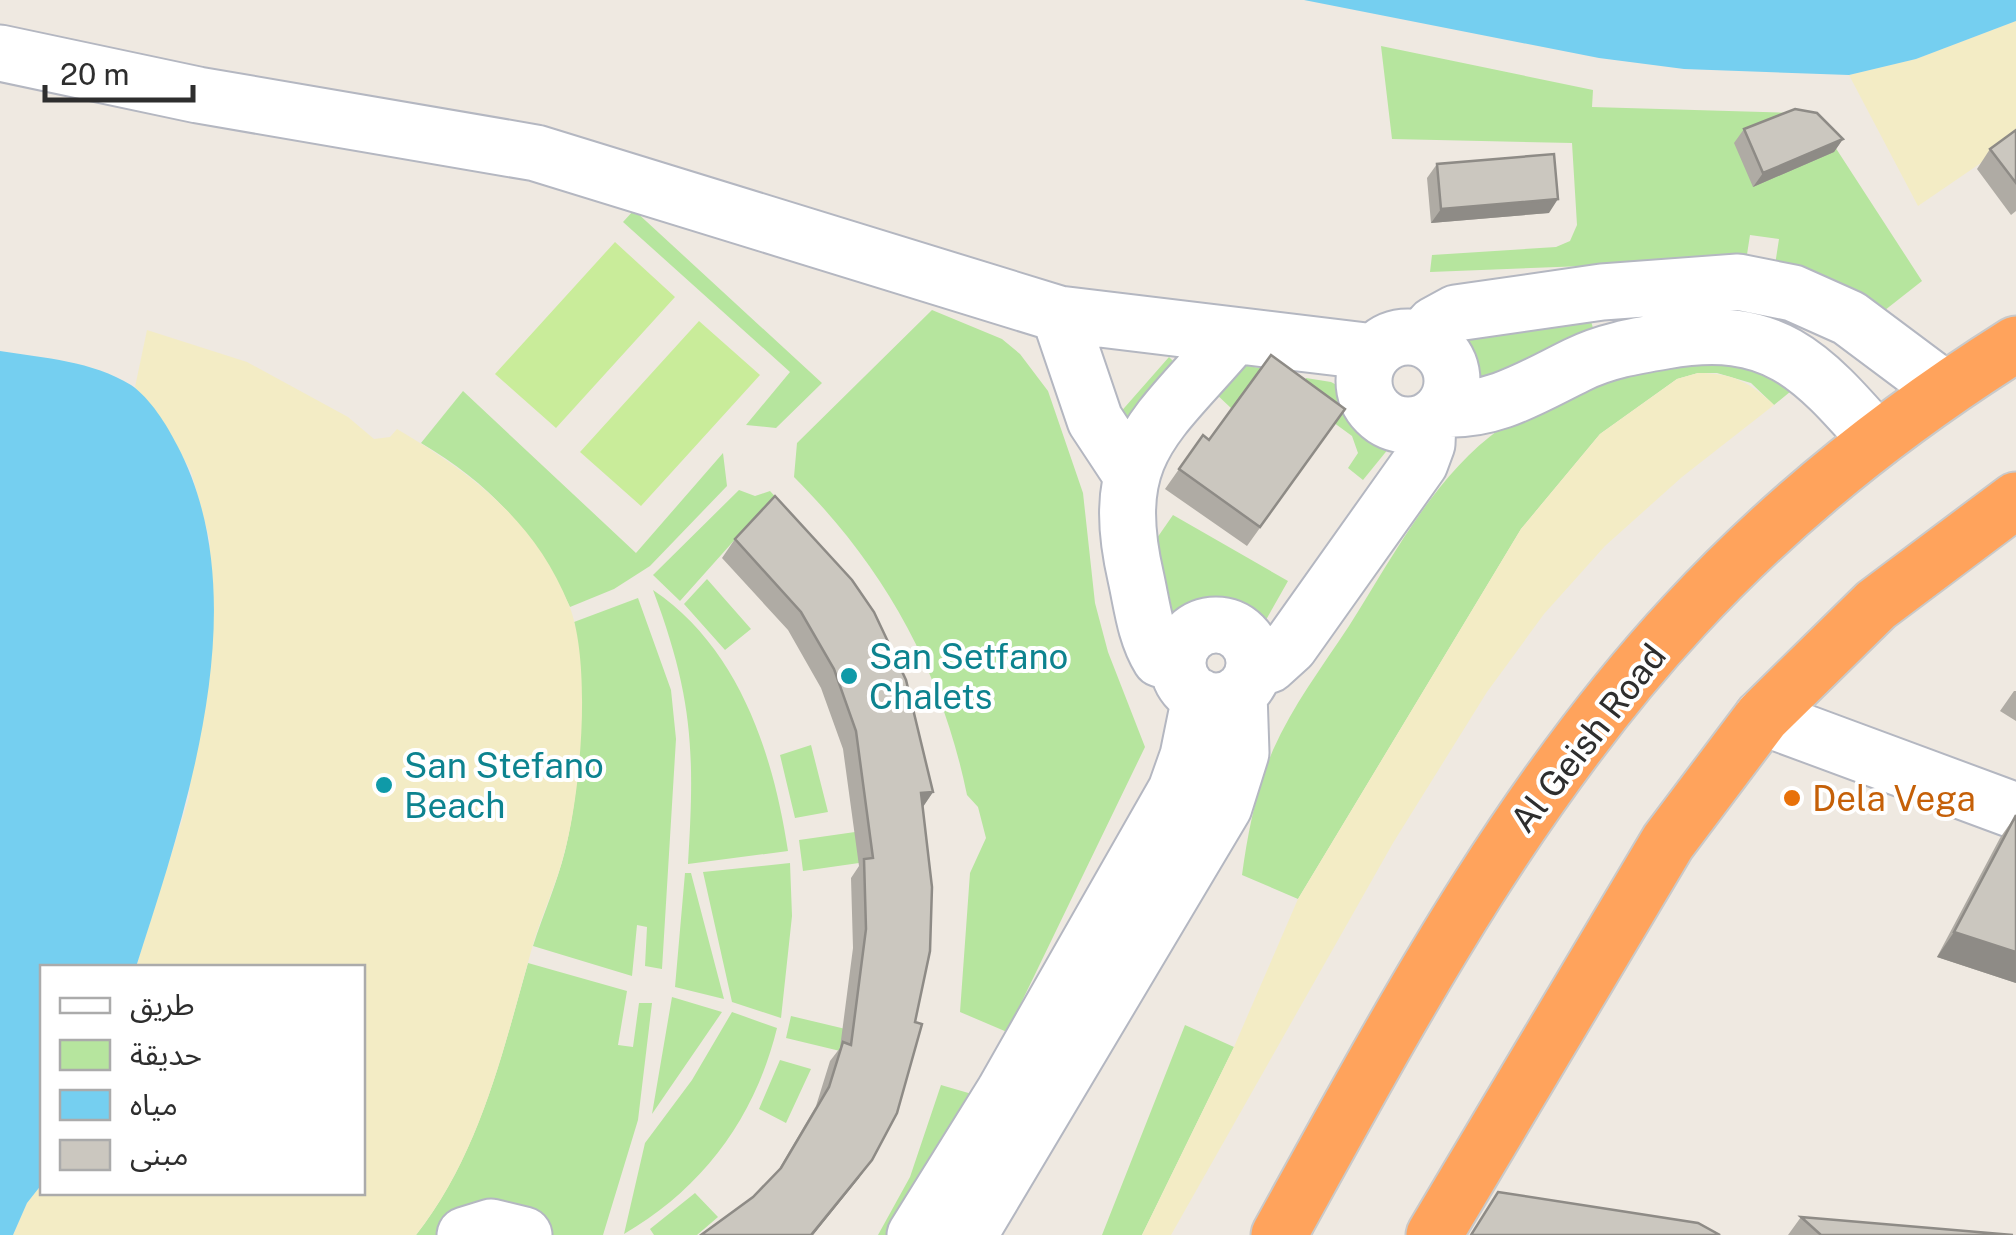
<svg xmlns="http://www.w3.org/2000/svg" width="2016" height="1235" font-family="'Public Sans','Noto Sans Arabic',sans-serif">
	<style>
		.green { fill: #b6e59e; fill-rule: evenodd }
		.sand { fill: #f3ecc5 }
		.pitch { fill: #c9ec9a }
		.water { fill: #75cff0 }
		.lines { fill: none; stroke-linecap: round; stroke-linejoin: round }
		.minor-casing { stroke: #b4b7c1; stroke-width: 59 }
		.highway-casing { stroke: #c9c9c9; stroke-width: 59 }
		.minor { stroke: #fff; stroke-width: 55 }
		.highway { stroke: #ffa35c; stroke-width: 55 }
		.wall { fill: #afaba4 }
		.shaded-wall { fill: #8e8b86 }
		.building { fill: #cbc7bf; stroke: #8e8b86; stroke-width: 2.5 }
		.culture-dot { fill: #0f9aa8; stroke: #fff; stroke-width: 4 }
		.food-dot { fill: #e8710a; stroke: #fff; stroke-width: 4 }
		.labels { text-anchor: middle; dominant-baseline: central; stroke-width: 8; stroke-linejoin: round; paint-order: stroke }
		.culture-label { font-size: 35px; fill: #0d838f; stroke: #fff; text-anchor: start }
		.street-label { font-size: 35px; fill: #2e2e2e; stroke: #fff }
		.food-label { font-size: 35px; fill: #c56008; stroke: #fff; text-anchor: start }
	</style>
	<rect width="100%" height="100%" fill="#efe9e1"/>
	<path class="green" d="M 1381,46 L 1593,90 L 1592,107 L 1794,113 L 1826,133 L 1922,281 L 1880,314 L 1585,278 L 1584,266 L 1430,272 L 1432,255 L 1556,247 L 1570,241 L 1577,225 L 1572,143 L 1392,139 ZM 1750,235 L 1779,239 L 1775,265 L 1746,261 Z
		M 634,210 L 822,383 L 776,428 L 746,425 L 790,372 L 623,222 Z
		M 932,310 L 1002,339 L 1020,354 L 1048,391 L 1083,493 L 1095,603 L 1108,652 L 1145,747 L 1007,1032 L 960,1012 L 970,873 L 986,838 L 978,807 L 967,795 C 941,669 885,568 794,477 L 797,443 Z
		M 1589,315 L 1598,344 L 1467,383 L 1464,360 L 1452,338 Z
		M 1723,354 L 1796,387 L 1774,405 L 1751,383 L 1717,373 L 1698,373 L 1677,379 L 1600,434 L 1521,529 L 1298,899 L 1242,875 C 1248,832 1256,790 1273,750 C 1293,705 1322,667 1349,626 C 1393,557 1433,477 1501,428 C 1566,381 1646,371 1723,354 Z
		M 1169,357 L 1177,365 L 1133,426 L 1118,415 Z
		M 1242,365 L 1296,374 L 1232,409 L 1214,392 Z
		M 1306,378 L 1331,382 L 1350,392 L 1355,422 L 1389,438 L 1389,448 L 1363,480 L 1348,468 L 1358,453 L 1352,436 L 1296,395 Z
		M 463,391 L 636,553 L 723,453 L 727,486 L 650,566 L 614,589 L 570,607 C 534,532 492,485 421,443 Z
		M 739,490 L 755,496 L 770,491 L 812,536 L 802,544 L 764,507 L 680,601 L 653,575 Z
		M 1173,515 L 1288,581 L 1262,627 C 1231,605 1207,611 1174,619 L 1157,538 Z
		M 707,579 L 751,629 L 725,650 L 684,604 Z
		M 653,590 C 739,648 773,753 788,851 L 688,864 C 695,751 693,697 653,590 Z
		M 638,598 L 671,690 L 676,739 L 662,969 L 645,966 L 647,927 L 637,925 L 632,976 L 533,946 C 543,915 557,883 565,851 C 583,776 582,699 574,622 Z
		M 811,745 L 828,812 L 795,818 L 780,755 Z
		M 890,827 L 894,858 L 803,871 L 799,840 Z
		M 790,863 L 792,916 L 781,1018 L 732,1002 L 703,872 Z
		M 685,873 L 691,873 L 724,999 L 675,987 Z
		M 528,963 L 627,991 L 618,1045 L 633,1047 L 639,1003 L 652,1003 L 638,1120 L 603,1235 L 416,1235 C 478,1156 501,1058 528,963 Z
		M 672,997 L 722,1012 L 652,1114 Z
		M 732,1012 L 777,1028 C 755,1118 703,1188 624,1234 L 645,1143 L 692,1080 Z
		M 791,1016 L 896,1041 L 890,1063 L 786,1038 Z
		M 1185,1025 L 1234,1047 L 1142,1235 L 1102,1235 Z
		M 780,1060 L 811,1069 L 786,1123 L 759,1109 Z
		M 941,1085 L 989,1099 L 903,1235 L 878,1235 L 910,1177 Z
		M 695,1193 L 718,1217 L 697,1235 L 654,1235 L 650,1229 Z"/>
	<path class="sand" d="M 2016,21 L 2016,139 L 1918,206 L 1849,75 L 1916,59 Z
		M 147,330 L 247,362 L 348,417 L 374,439 L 390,437 L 397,429 C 473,474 535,521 569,605 C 592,662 581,794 564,854 C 556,886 541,916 532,948 C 504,1047 481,1153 416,1235 L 13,1235 L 27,1203 L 42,1184 L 42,1192 L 362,1192 L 362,968 L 136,967 L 189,798 L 210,541 L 191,471 L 154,409 L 135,387 Z
		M 1698,373 C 1732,373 1750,382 1774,405 L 1682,477 L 1605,546 L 1544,614 L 1487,692 L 1393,843 L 1171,1235 L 1142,1235 L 1234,1047 L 1298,899 L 1521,529 L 1600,434 L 1677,379 Z"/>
	<path class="pitch" d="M 615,242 L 675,297 L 556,428 L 495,374 Z
		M 699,321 L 760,375 L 641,506 L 580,452 Z"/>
	<path class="water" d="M 1304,0 L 2016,0 L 2016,21 L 1916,59 L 1849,75 L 1684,69 L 1599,58 Z
		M 0,351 C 45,358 92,361 131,385 C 150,398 167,425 177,445 C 259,600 186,811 136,967 L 42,968 L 42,1184 L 27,1203 L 13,1235 L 0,1235 Z"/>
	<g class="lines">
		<defs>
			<path id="minor" d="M 0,53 L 198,95 L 536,153 L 1059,314 L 1374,352
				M 1059,314 L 1095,420 L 1130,473
				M1364 381a44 44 0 1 1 88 0a44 44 0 1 1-88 0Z
				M 1424,338 L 1434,325 L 1456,313 L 1602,292 L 1738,282 L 1793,293 L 1849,318 L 1944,389
				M 1442,409 C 1494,412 1532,387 1577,365 C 1605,351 1635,346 1665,341 C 1773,322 1811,365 1877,440
				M1178 663a38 38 0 1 1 76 0a38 38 0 1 1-76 0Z
				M 1178,665 L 1160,659 C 1145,635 1142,605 1136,578 C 1107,452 1156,427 1232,338
				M 1254,670 L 1269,665 L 1290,646 L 1420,463 L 1427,444 L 1428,421
				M 1762,717 L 2016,811
				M 465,1235 L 491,1227 L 524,1235
				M 915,1235 L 1004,1092 L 1176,790 L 1188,756 L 1200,697
				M 969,1235 L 1224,807 L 1241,753 L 1239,693"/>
			<path id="highway" d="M 1279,1235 C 1398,1020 1515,798 1684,616 C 1781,511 1895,420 2016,344
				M 1434,1235 L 1668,842 L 1762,717 L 1876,605 L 2016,500"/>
		</defs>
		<use href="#minor" class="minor-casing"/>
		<use href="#highway" class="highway-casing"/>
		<use href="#minor" class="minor"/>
		<use href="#highway" class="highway"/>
	</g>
	<path class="wall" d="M 1744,129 L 1843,139 L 1834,152 L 1753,187 L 1734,143 Z
		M 2016,130 L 2016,211 L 2011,215 L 1977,169 L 1990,149 Z
		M 1437,164 L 1549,213 L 1431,223 L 1427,178 Z
		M 1345,409 L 1247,546 L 1165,489 L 1203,435 L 1209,440 Z
		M 775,496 L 933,792 L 923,807 L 859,1178 L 813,1235 L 701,1235 L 753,1197 L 776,1174 L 816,1106 L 830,1061 L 840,1048 L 853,948 L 851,878 L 859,866 L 843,749 L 821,688 L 788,630 L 722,558 L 735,539 Z
		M 2014,691 L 2016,691 L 2016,721 L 2000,711 Z
		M 2016,815 L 2016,983 L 1937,957 L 2000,838 Z
		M 1801,1217 L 2013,1235 L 1788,1235 Z"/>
	<path class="shaded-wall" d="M 1843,139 L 1834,152 L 1753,187 L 1763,173 Z
		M 1558,199 L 1549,213 L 1431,223 L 1441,209 Z
		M 933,792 L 920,811 L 921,793 Z
		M 1954,932 L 2016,952 L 2016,983 L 1937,957 Z
		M 872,1160 L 859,1178 L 813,1235 L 811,1235 Z"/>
	<path class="building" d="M 1795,109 L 1817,113 L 1843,139 L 1763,173 L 1744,129 Z
		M 2016,130 L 2016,183 L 1990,149 Z
		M 1554,154 L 1558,199 L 1441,209 L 1437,164 Z
		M 1271,355 L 1345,409 L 1260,527 L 1179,469 L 1203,435 L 1209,440 Z
		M 775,496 L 852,580 L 874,612 L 906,680 L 933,792 L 921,793 L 932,887 L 930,951 L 915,1022 L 922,1024 L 897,1113 L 872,1160 L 811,1235 L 701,1235 L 753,1197 L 781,1168 L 829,1087 L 843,1042 L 851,1045 L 866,929 L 864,859 L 873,858 L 856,731 L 834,669 L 801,612 L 735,539 Z
		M 2016,815 L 2016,952 L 1954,932 Z
		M 1498,1192 L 1698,1223 L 1720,1235 L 1471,1235 Z
		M 1801,1217 L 2013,1235 L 1821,1235 Z"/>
	<g class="culture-dot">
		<circle cx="849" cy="676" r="10"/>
		<circle cx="384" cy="785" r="10"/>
	</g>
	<circle class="food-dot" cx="1792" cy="798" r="10"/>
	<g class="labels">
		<g class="culture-label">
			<text x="869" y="656">San Setfano<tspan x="869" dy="40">Chalets</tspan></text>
			<text x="404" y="765">San Stefano<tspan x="404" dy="40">Beach</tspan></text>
		</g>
		<g class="street-label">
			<text transform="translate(1588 738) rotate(-52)">Al Geish Road</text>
		</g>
		<g class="food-label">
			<text x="1812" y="798">Dela Vega</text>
		</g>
	</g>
	<rect x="40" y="965" width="325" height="230" fill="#ffffff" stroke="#ababab" stroke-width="2.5"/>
	<rect x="60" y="998" width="50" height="15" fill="#ffffff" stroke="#ababab" stroke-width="2.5"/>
	<text x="130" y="1015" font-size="30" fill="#2e2e2e">طريق</text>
	<rect x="60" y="1040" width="50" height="30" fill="#b6e59e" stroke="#ababab" stroke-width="2.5"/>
	<text x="130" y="1065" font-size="30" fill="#2e2e2e">حديقة</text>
	<rect x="60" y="1090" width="50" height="30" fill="#75cff0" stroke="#ababab" stroke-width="2.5"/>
	<text x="130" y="1115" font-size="30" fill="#2e2e2e">مياه</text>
	<rect x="60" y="1140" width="50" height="30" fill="#cbc7bf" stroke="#ababab" stroke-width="2.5"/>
	<text x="130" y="1165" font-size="30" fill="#2e2e2e">مبنى</text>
	<path d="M45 85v15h148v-15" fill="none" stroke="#2e2e2e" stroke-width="5"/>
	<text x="60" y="85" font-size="30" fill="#2e2e2e" stroke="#ffffff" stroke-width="8" paint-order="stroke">20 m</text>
</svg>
